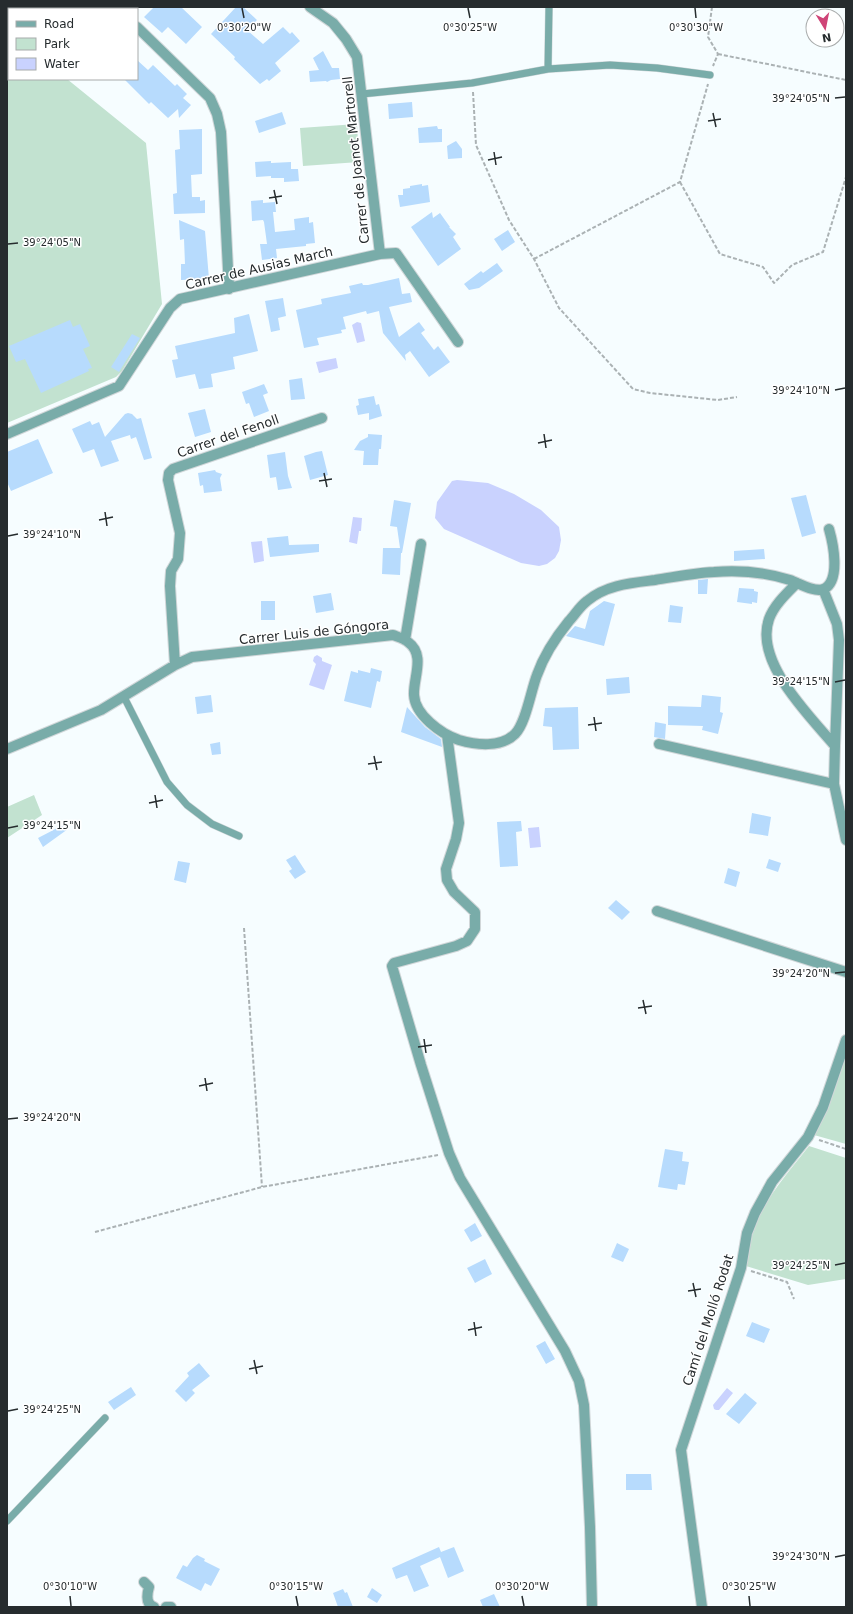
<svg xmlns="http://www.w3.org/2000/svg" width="853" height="1614" font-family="'DejaVu Sans',sans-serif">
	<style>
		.green { fill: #c2e2d0 }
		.water { fill: #c9d2fe }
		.building { fill: #b7dbfd }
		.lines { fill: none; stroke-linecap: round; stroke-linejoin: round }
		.service-casing { stroke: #d1d7d9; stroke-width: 8 }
		.minor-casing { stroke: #d1d7d9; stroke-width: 12 }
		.path { stroke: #abb2b4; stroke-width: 2; stroke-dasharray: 4 2; stroke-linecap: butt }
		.service { stroke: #79aca9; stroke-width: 7 }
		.minor { stroke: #79aca9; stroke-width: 10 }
		.ticks { fill: none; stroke: #262c2e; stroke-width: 1.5 }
		.labels { text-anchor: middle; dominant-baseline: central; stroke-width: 3; stroke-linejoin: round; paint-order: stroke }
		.street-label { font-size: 13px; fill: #262c2e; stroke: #fff }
		.ticks-label { font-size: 10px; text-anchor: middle; fill: #262c2e; stroke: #fff; stroke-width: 3; stroke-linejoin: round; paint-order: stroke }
	</style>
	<rect width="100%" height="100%" fill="#f6fdff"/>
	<path class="green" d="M 7,30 L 9,31 L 9,79 L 67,79 L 146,143 L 162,304 L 122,371 L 116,377 L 7,423 Z
		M 357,124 L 359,162 L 303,166 L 300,128 Z
		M 34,795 L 42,815 L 7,838 L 7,807 Z
		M 846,1051 L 846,1144 L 814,1135 Z
		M 809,1146 L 846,1158 L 846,1279 L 808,1285 L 746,1266 C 748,1255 749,1243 752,1233 C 764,1199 788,1173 809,1146 Z"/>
	<path class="water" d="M 357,322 L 361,323 L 365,341 L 357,343 L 352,325 Z
		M 336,358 L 338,368 L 319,373 L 316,362 Z
		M 457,480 L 488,483 L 514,494 L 541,510 L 559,527 L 561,540 L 559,551 L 555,558 L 547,564 L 539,566 L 521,563 L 444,529 L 435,518 L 437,502 L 452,481 Z
		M 353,517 L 362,518 L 361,531 L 359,531 L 357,544 L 349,542 Z
		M 262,541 L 264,561 L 254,563 L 251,542 Z
		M 317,655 L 322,658 L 322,661 L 332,665 L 324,690 L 309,685 L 316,664 L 313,661 L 314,657 Z
		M 539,827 L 541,847 L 530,848 L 528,828 Z
		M 727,1388 L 733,1393 L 719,1410 L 716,1410 L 714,1409 L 713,1405 Z"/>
	<path class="building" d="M 154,7 L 181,7 L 202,27 L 186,44 L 168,27 L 162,33 L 144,17 Z
		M 236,7 L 243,7 L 257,20 L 247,30 L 263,44 L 283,27 L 290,34 L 292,32 L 300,41 L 275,63 L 281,71 L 269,81 L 267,79 L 260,84 L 234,59 L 235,57 L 211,34 Z
		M 323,51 L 332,68 L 339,68 L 340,79 L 331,80 L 327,82 L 326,81 L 310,82 L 309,71 L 319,70 L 313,58 Z
		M 137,60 L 148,70 L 153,65 L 175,86 L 177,84 L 187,94 L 183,98 L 191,105 L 179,118 L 178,109 L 168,118 L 151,102 L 149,104 L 124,79 L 137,79 Z
		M 412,102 L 413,117 L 389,119 L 388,104 Z
		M 282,112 L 286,124 L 259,133 L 255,121 Z
		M 437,126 L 438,129 L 442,129 L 442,142 L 419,143 L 418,128 Z
		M 202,129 L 202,174 L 191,175 L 192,197 L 200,197 L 200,201 L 205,200 L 205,213 L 174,214 L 173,194 L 177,193 L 175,150 L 180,149 L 179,130 Z
		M 456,141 L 462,149 L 462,158 L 448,159 L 447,146 Z
		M 271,161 L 271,163 L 291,162 L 291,169 L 298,169 L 299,181 L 284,182 L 284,178 L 271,178 L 271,176 L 256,177 L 255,162 Z
		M 422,184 L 422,186 L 428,185 L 430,202 L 400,207 L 398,195 L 403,195 L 403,189 L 410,188 L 410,186 Z
		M 263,200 L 263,203 L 275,202 L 276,212 L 273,212 L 275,232 L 295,230 L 294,219 L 309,217 L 309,223 L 313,222 L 315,243 L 306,244 L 306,246 L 276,249 L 277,258 L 262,260 L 260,244 L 267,244 L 264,222 L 263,220 L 252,221 L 251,201 Z
		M 432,212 L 433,218 L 440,213 L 450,227 L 449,227 L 456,234 L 453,237 L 461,249 L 438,266 L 411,227 Z
		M 179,220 L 205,231 L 209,279 L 181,280 L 181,264 L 185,264 L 184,239 L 180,240 Z
		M 508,230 L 515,242 L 502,251 L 494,239 Z
		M 497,263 L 503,271 L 479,288 L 469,290 L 464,284 L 481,271 L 483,273 Z
		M 399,278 L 402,294 L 410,293 L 412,302 L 389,307 L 399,337 L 419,322 L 425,330 L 421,333 L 434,350 L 438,346 L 450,362 L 429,377 L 410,351 L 405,355 L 406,361 L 383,333 L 379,311 L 367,314 L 366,311 L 343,317 L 346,329 L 341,330 L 342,333 L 317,338 L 319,345 L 304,348 L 296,310 L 322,304 L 321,299 L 351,293 L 349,286 L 362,283 L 363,285 L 368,285 Z
		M 283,298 L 286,316 L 278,318 L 280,330 L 271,332 L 265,301 Z
		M 249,314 L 258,351 L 233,357 L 235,369 L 211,374 L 213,387 L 199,389 L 195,374 L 176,378 L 172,360 L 178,359 L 175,346 L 235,333 L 234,318 Z
		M 70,320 L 73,327 L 80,324 L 90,346 L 83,349 L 92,368 L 88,369 L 89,371 L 41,393 L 25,359 L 16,362 L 9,346 Z
		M 132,334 L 140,338 L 119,372 L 111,367 Z
		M 302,378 L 305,399 L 291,400 L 289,380 Z
		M 264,384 L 268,393 L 263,395 L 269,411 L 254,417 L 249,403 L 246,404 L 242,392 Z
		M 374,396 L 376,405 L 379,404 L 382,416 L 369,420 L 369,413 L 358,415 L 356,406 L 359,405 L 358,399 Z
		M 205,409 L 211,432 L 195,437 L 188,413 Z
		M 128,413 L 132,414 L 137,419 L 141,418 L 152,458 L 144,460 L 136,437 L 131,439 L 130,435 L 111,441 L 119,461 L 101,467 L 94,449 L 83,453 L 72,429 L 90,421 L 92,425 L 99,422 L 105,437 L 125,414 Z
		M 368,434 L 382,435 L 381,449 L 379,449 L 378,465 L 363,465 L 364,451 L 354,450 L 360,441 L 368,437 Z
		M 38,439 L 53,473 L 11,491 L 7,482 L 7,452 Z
		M 322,451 L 328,475 L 310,480 L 304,456 L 316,452 Z
		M 285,452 L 288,476 L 292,488 L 278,490 L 276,477 L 270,478 L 267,455 Z
		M 215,470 L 216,472 L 222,474 L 220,478 L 222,491 L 204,493 L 203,485 L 200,486 L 198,473 Z
		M 806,495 L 816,533 L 802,537 L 791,498 Z
		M 394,500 L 411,503 L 402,553 L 401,553 L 400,575 L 382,574 L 383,548 L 400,548 L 397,527 L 390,526 Z
		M 288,536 L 289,545 L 319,544 L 319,552 L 270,557 L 267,538 Z
		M 764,549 L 765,559 L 734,561 L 734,551 Z
		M 708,579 L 707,594 L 698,594 L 698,580 Z
		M 739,588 L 754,589 L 754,591 L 758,592 L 757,603 L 752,602 L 752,604 L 737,602 Z
		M 331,593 L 334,610 L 316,613 L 313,596 Z
		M 261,601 L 275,601 L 275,620 L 261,620 Z
		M 604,601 L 615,604 L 604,646 L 566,636 L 575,626 L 585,629 L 590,611 Z
		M 670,605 L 683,607 L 681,623 L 668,622 Z
		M 371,668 L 382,671 L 380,682 L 377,681 L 371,708 L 344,701 L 351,671 L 358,673 L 358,670 L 370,673 Z
		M 629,677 L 630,693 L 607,695 L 606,679 Z
		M 211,695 L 213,712 L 197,714 L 195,697 Z
		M 702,695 L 721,697 L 720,712 L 723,713 L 718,734 L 702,730 L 703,726 L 668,725 L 668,706 L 701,707 Z
		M 407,707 L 425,727 L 441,739 L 442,747 L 401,732 Z
		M 578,707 L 579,749 L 553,750 L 552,727 L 543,726 L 545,708 Z
		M 655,722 L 666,724 L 665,739 L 654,737 Z
		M 220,742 L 221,754 L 212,755 L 210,744 Z
		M 752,813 L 771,817 L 768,836 L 749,833 Z
		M 521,821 L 522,831 L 516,832 L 518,866 L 500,867 L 497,822 Z
		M 65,824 L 68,829 L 43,847 L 38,838 Z
		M 295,855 L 306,872 L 295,879 L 289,871 L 292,869 L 286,860 Z
		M 769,859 L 781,863 L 778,872 L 766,868 Z
		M 178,861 L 190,863 L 186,883 L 174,880 Z
		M 728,868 L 740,872 L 736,887 L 724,883 Z
		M 616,900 L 630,912 L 622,920 L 608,908 Z
		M 665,1149 L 683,1152 L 682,1161 L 689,1162 L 685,1185 L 678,1184 L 677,1190 L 658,1187 Z
		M 475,1223 L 482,1236 L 471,1242 L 464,1230 Z
		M 617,1243 L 629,1249 L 623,1262 L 611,1257 Z
		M 485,1259 L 492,1274 L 475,1283 L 467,1268 Z
		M 752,1322 L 770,1329 L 764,1343 L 746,1336 Z
		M 545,1341 L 555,1359 L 546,1364 L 536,1346 Z
		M 199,1363 L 210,1376 L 192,1390 L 195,1393 L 186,1402 L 175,1391 L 189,1376 L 187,1373 Z
		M 131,1387 L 136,1395 L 114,1410 L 108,1402 Z
		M 745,1393 L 757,1403 L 739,1424 L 726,1414 Z
		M 626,1474 L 651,1474 L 652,1490 L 626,1490 Z
		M 439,1547 L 441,1552 L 454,1547 L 464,1571 L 448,1578 L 440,1557 L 420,1566 L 429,1586 L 414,1592 L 407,1575 L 396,1579 L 392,1568 Z
		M 197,1555 L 205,1559 L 204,1561 L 220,1569 L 211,1586 L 205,1583 L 201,1591 L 176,1578 L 183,1565 L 187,1567 L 193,1558 Z
		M 372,1588 L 382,1595 L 377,1603 L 367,1597 Z
		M 343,1589 L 345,1593 L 347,1592 L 353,1607 L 338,1607 L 333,1593 Z
		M 494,1594 L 500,1607 L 483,1607 L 480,1600 Z"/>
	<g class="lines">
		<defs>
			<path id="service" d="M 548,69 L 549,7
				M 362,94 L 472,83 L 548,69 L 610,65 L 657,68 L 710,75
				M 124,697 L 167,782 L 187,805 L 212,824 L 239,836
				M 7,1521 L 105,1418"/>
			<path id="minor" d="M 117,7 L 119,9
				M 310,7 L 333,23 L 346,39 L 357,57 L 380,254
				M 137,27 L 210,98 L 217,114 L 221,132 L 229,289
				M 7,434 L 119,386 L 170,308 L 180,299 L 380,254 L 396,253 L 458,342
				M 797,583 C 787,593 774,605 769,619 C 754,662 809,715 835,746 L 834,784
				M 823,589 L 837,624 L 839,640 L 835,746
				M 405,640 L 421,544
				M 175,665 L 170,586 L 171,571 L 178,559 L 180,533 L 168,480 L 169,473 L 173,469 L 322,418
				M 447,735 L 459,823 L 456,839 L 446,869 L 447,880 L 454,892 L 475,912 L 475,929 L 467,941 L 456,946 L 394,963 L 392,966 L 421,1065 L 449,1153 L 460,1178 L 565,1351 L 579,1381 L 584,1405 L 590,1527 L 592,1607
				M 659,744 L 834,784 L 846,840
				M 7,749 L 101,710 L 175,665 L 192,657 L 393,635 C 398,637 405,639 408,642 C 426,655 413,678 414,695 C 415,715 441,734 459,740 C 476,745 501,748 515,734 C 526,723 531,690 537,675 C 544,655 556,637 569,621 C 575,615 579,607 587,601 C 606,585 631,583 655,580 C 675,577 694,573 714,572 C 740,570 765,572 790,580 C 799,583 814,593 824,589 C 841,580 833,543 829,529
				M 657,911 L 846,972
				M 144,1582 L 149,1587 C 147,1594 145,1604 154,1607
				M 166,1607 L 171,1607
				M 702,1607 L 681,1450 L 741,1268 L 747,1233 L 755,1213 L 772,1182 L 808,1137 L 823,1107 L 846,1040"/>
		</defs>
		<use href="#service" class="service-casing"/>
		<use href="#minor" class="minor-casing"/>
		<path class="path" d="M 712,7 L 708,37 L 718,54 L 713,66
			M 718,54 L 846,80
			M 473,92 L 476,145 L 509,220 L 534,259 L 559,308 L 633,389 L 650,393 L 718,400 L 737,397
			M 680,182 L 720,254 L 763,267 L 774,283 L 792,265 L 823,252 L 846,177
			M 534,259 L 680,182 L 708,84
			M 244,928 L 262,1187
			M 819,1140 L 846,1149
			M 95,1232 L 262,1187 L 438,1155
			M 751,1271 L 787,1282 L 794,1299"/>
		<use href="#service" class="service"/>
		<use href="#minor" class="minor"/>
	</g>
	<path class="ticks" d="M 242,8 L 244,18M 468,8 L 470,18M 695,8 L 696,18M 835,98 L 845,97M 713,113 L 716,127M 708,121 L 721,119M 494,152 L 496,165M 488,160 L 502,157M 274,190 L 277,204M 269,198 L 282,196M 8,244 L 18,243M 835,390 L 845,388M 544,434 L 546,448M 538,443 L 552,440M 324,473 L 327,487M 319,481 L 332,479M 105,512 L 107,526M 99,520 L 113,517M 8,536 L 18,534M 835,682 L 845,680M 594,717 L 596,731M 588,725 L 602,723M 374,756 L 377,770M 368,764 L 382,762M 155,795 L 157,808M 149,803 L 163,800M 8,828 L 18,826M 835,973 L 845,972M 643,1000 L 646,1014M 638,1008 L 652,1006M 424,1039 L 426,1053M 418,1047 L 432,1045M 205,1078 L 207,1091M 199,1086 L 213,1083M 8,1119 L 18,1118M 835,1265 L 845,1263M 693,1283 L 696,1297M 688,1291 L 701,1289M 474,1322 L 476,1336M 468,1330 L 482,1327M 254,1360 L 257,1374M 249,1369 L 263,1366M 8,1411 L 18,1409M 835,1557 L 845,1555M 70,1596 L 71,1606M 296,1596 L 298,1606M 522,1596 L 524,1606M 749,1596 L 750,1606"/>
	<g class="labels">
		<g class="street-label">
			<text transform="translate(356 160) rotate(-96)">Carrer de Joanot Martorell</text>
			<text transform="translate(259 268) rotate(-13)">Carrer de Ausias March</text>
			<text transform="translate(228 436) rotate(-19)">Carrer del Fenoll</text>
			<text transform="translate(314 632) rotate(-6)">Carrer Luis de Góngora</text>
			<text transform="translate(708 1320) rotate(-72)">Camí del Molló Rodat</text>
		</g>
	</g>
	<g class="ticks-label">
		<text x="244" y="31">0°30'20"W</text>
		<text x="470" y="31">0°30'25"W</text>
		<text x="696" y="31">0°30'30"W</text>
		<text x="801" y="102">39°24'05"N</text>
		<text x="52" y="246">39°24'05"N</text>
		<text x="801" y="394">39°24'10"N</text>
		<text x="52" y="538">39°24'10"N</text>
		<text x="801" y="685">39°24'15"N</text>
		<text x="52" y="829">39°24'15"N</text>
		<text x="801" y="977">39°24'20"N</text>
		<text x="52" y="1121">39°24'20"N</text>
		<text x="801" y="1269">39°24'25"N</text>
		<text x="52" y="1413">39°24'25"N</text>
		<text x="801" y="1560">39°24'30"N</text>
		<text x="70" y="1590">0°30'10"W</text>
		<text x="296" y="1590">0°30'15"W</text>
		<text x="522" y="1590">0°30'20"W</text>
		<text x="749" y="1590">0°30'25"W</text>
	</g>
	<rect width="853" height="1614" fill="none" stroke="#262c2e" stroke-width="16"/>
	<rect x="8" y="8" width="130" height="72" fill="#ffffff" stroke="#a8abab"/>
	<rect x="16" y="21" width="20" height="6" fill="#79aca9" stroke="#a8abab"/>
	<text x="44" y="28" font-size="12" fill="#262c2e">Road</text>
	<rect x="16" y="38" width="20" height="12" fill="#c2e2d0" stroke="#a8abab"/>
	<text x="44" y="48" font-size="12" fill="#262c2e">Park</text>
	<rect x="16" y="58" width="20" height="12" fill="#c9d2fe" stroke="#a8abab"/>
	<text x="44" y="68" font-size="12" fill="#262c2e">Water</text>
	<g transform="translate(825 28) rotate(170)"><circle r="19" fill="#ffffff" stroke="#a8abab"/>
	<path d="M0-3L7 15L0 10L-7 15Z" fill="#cf4477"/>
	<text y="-6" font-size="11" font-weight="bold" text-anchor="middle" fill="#262c2e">N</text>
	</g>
</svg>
